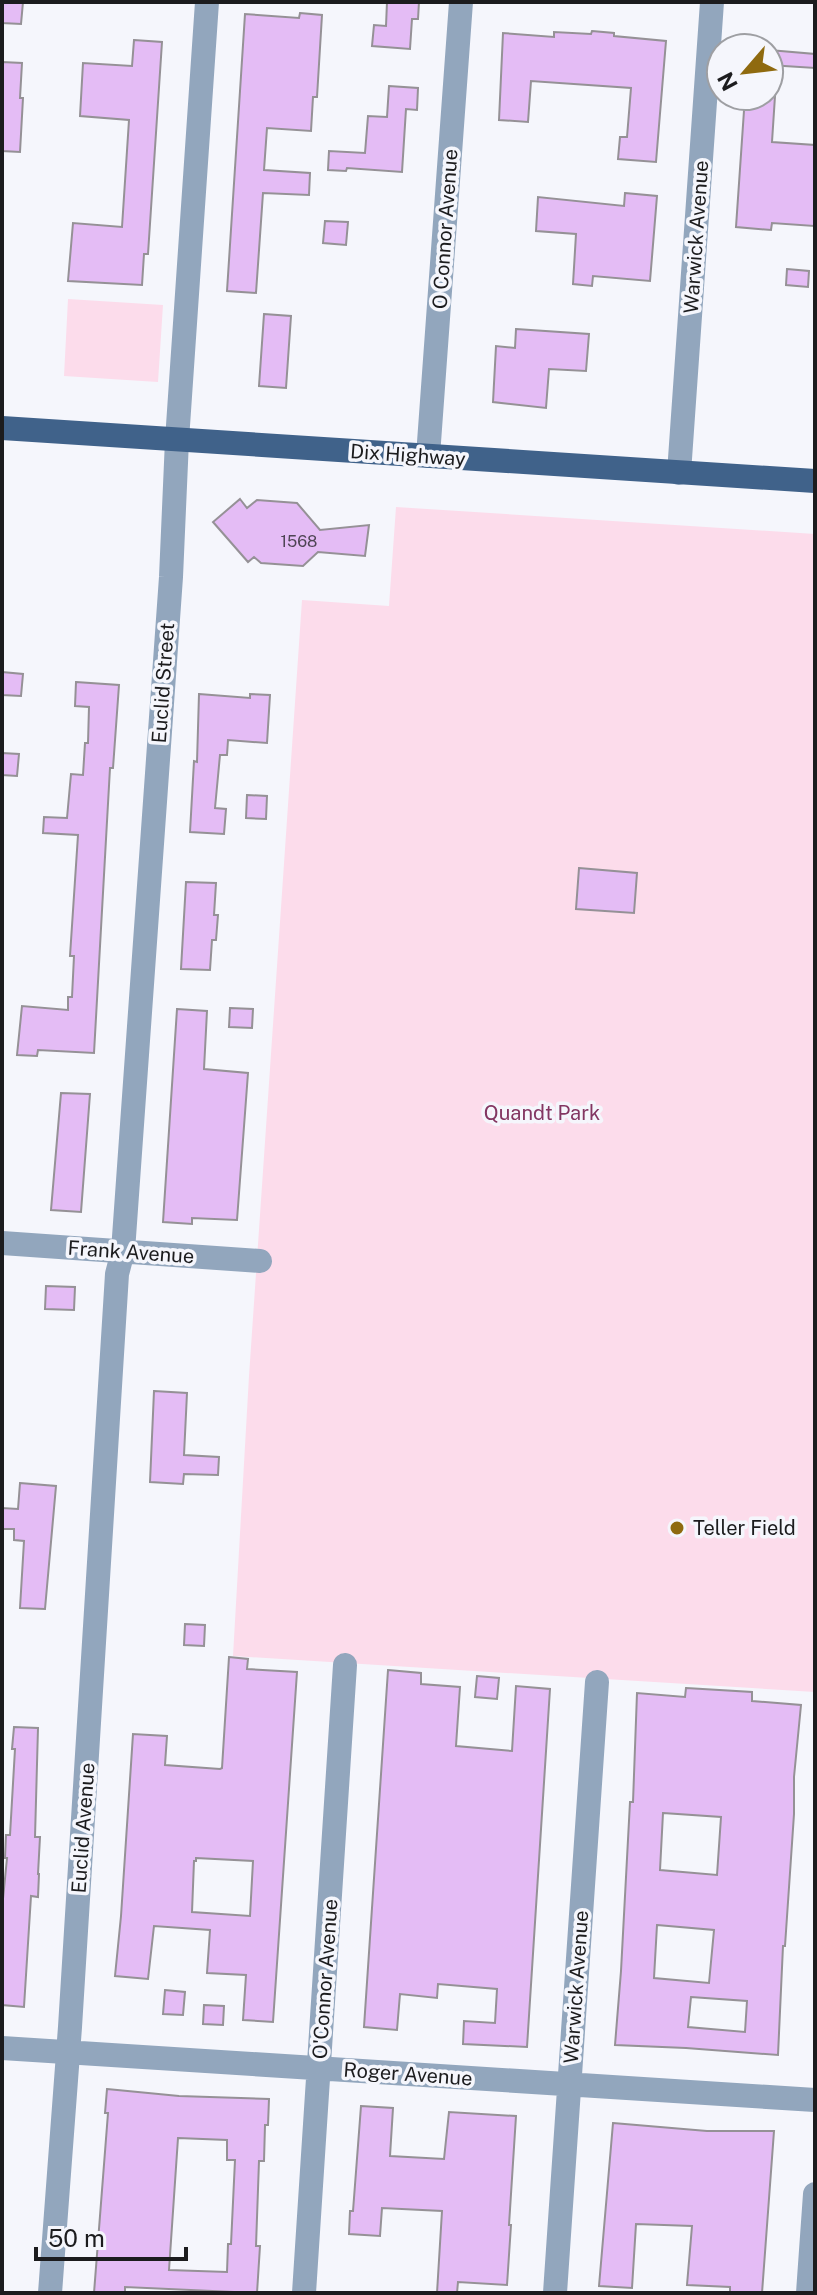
<svg xmlns="http://www.w3.org/2000/svg" width="817" height="2295" font-family="'Public Sans',sans-serif">
	<style>
		.green { fill: #fcdceb }
		.building { fill: #e4bcf5; stroke: #959196; stroke-width: 2; fill-rule: evenodd }
		.lines { fill: none; stroke-linecap: round; stroke-linejoin: round }
		.minor { stroke: #92a6bd; stroke-width: 24 }
		.major { stroke: #40628a; stroke-width: 24 }
		.poi-dot { fill: #8f6a0f; stroke: #f5f6fc; stroke-width: 3 }
		.labels { text-anchor: middle; dominant-baseline: central; stroke-width: 7; stroke-linejoin: round; paint-order: stroke }
		.number-label { font-size: 16px; fill: #4e4454 }
		.street-label { font-size: 20px; fill: #1c1c1e; stroke: #f5f6fc }
		.park-label { font-size: 20px; fill: #833662; stroke: #f5f6fc }
		.poi-label { font-size: 20px; fill: #1c1c1e; stroke: #f5f6fc; text-anchor: start }
	</style>
	<rect width="100%" height="100%" fill="#f5f6fc"/>
	<path class="green" d="M 68,299 L 163,305 L 158,382 L 64,376 Z
		M 396,507 L 815,534 L 815,1692 L 233,1656 L 249,1376 L 302,600 L 389,606 Z"/>
	<path class="building" d="M 2,2 L 23,2 L 21,24 L 2,23 Z
		M 387,2 L 419,2 L 418,19 L 412,19 L 410,49 L 372,46 L 374,25 L 386,26 Z
		M 300,13 L 322,15 L 317,97 L 313,97 L 311,131 L 267,128 L 264,170 L 310,173 L 309,195 L 263,193 L 256,293 L 227,291 L 245,14 L 299,18 Z
		M 592,31 L 614,33 L 614,36 L 666,41 L 656,162 L 618,159 L 620,137 L 627,137 L 631,88 L 531,81 L 528,122 L 499,120 L 503,33 L 554,37 L 554,32 L 591,34 Z
		M 134,40 L 162,42 L 148,254 L 144,254 L 142,285 L 68,281 L 73,223 L 122,227 L 126,166 L 129,120 L 80,116 L 83,63 L 132,66 Z
		M 769,50 L 815,54 L 815,68 L 769,65 Z
		M 2,62 L 22,63 L 20,98 L 23,98 L 20,152 L 2,151 Z
		M 389,86 L 418,88 L 417,110 L 406,109 L 402,172 L 347,168 L 346,171 L 328,170 L 329,151 L 365,153 L 368,116 L 387,117 Z
		M 745,96 L 775,96 L 772,142 L 815,145 L 814,226 L 772,223 L 771,230 L 736,227 Z
		M 625,193 L 657,196 L 650,281 L 593,276 L 592,286 L 573,284 L 576,234 L 536,231 L 538,197 L 624,206 Z
		M 325,221 L 348,222 L 346,245 L 323,243 Z
		M 787,269 L 809,271 L 808,287 L 786,285 Z
		M 264,314 L 291,316 L 286,388 L 259,386 Z
		M 516,329 L 589,334 L 586,371 L 549,369 L 546,408 L 493,402 L 496,346 L 515,348 Z
		M 240,499 L 247,508 L 257,500 L 297,503 L 320,530 L 369,525 L 365,556 L 318,552 L 303,566 L 261,563 L 254,557 L 248,562 L 213,522 Z
		M 2,672 L 23,674 L 21,696 L 2,695 Z
		M 76,682 L 119,685 L 113,768 L 110,768 L 94,1053 L 38,1050 L 37,1056 L 17,1055 L 22,1006 L 68,1010 L 68,997 L 72,997 L 74,956 L 70,956 L 78,835 L 43,833 L 44,817 L 67,818 L 71,774 L 83,775 L 85,743 L 88,743 L 89,707 L 75,706 Z
		M 199,694 L 250,698 L 250,694 L 270,695 L 267,743 L 228,740 L 227,755 L 220,755 L 215,808 L 226,809 L 224,834 L 190,832 L 194,761 L 197,762 Z
		M 2,753 L 19,754 L 17,776 L 2,775 Z
		M 247,795 L 267,796 L 266,819 L 246,818 Z
		M 579,868 L 637,873 L 634,913 L 576,909 Z
		M 186,882 L 216,883 L 214,915 L 218,915 L 216,940 L 212,940 L 210,970 L 181,969 Z
		M 230,1008 L 253,1009 L 252,1028 L 229,1027 Z
		M 177,1009 L 207,1011 L 204,1069 L 248,1073 L 237,1220 L 192,1218 L 192,1224 L 163,1222 Z
		M 61,1093 L 90,1094 L 81,1212 L 51,1210 Z
		M 46,1286 L 75,1287 L 74,1310 L 45,1309 Z
		M 154,1391 L 187,1393 L 184,1455 L 219,1457 L 218,1475 L 184,1474 L 183,1484 L 150,1482 Z
		M 20,1483 L 56,1486 L 45,1609 L 20,1608 L 24,1541 L 14,1540 L 14,1529 L 2,1529 L 2,1508 L 18,1509 Z
		M 185,1624 L 205,1625 L 204,1646 L 184,1645 Z
		M 229,1657 L 248,1659 L 247,1669 L 297,1672 L 273,2022 L 243,2020 L 246,1975 L 207,1973 L 210,1930 L 154,1926 L 148,1979 L 115,1976 L 121,1916 L 133,1734 L 167,1736 L 165,1765 L 220,1769 L 222,1768 ZM 196,1858 L 253,1861 L 250,1916 L 192,1912 L 194,1861 L 196,1861 Z
		M 388,1670 L 421,1673 L 421,1684 L 460,1687 L 456,1746 L 512,1751 L 516,1686 L 550,1689 L 527,2047 L 463,2044 L 464,2021 L 495,2023 L 497,1989 L 438,1984 L 437,1998 L 400,1994 L 397,2030 L 364,2027 Z
		M 477,1676 L 499,1678 L 497,1699 L 475,1697 Z
		M 686,1688 L 752,1692 L 752,1701 L 801,1705 L 794,1777 L 794,1814 L 785,1946 L 783,1946 L 778,2055 L 686,2048 L 615,2045 L 621,1971 L 630,1802 L 633,1802 L 637,1693 L 685,1697 ZM 663,1813 L 721,1817 L 717,1875 L 660,1870 ZM 657,1925 L 714,1930 L 709,1983 L 654,1978 ZM 691,1997 L 747,2001 L 745,2032 L 688,2027 Z
		M 14,1727 L 38,1728 L 35,1837 L 40,1837 L 38,1874 L 39,1874 L 38,1897 L 31,1896 L 24,2007 L 2,2005 L 2,1909 L 7,1858 L 5,1858 L 6,1835 L 10,1835 L 15,1749 L 12,1749 Z
		M 165,1990 L 185,1992 L 183,2015 L 163,2014 Z
		M 204,2005 L 224,2006 L 223,2025 L 203,2024 Z
		M 107,2089 L 179,2096 L 269,2099 L 268,2125 L 265,2125 L 264,2161 L 259,2161 L 256,2246 L 260,2246 L 257,2293 L 125,2287 L 125,2293 L 94,2293 L 108,2113 L 105,2113 ZM 178,2138 L 227,2140 L 227,2160 L 235,2160 L 231,2244 L 228,2244 L 227,2272 L 169,2270 Z
		M 361,2106 L 393,2108 L 390,2156 L 444,2159 L 449,2112 L 516,2116 L 509,2225 L 511,2225 L 507,2285 L 458,2282 L 457,2293 L 437,2293 L 442,2211 L 382,2208 L 380,2236 L 349,2234 L 350,2211 L 353,2211 Z
		M 613,2123 L 707,2131 L 774,2131 L 762,2293 L 730,2293 L 730,2287 L 687,2285 L 692,2226 L 636,2224 L 632,2288 L 599,2286 Z"/>
	<g class="lines">
		<path class="minor" d="M 428,456 L 461,2
			M 679,473 L 712,2
			M 2,1243 L 260,1261
			M 2,2048 L 815,2100
			M 50,2293 L 70,2027 L 117,1274 L 123,1251 L 171,577 L 177,440 L 207,2
			M 304,2293 L 345,1665
			M 555,2293 L 597,1682
			M 808,2293 L 815,2194"/>
		<path class="major" d="M 2,428 L 815,481"/>
	</g>
	<circle class="poi-dot" cx="677" cy="1528" r="8"/>
	<g class="labels">
		<g class="number-label">
			<text x="299" y="541">1568</text>
		</g>
		<g class="street-label">
			<text transform="translate(445 229) rotate(-86)">O Connor Avenue</text>
			<text transform="translate(696 237) rotate(-86)">Warwick Avenue</text>
			<text transform="translate(408 455) rotate(4)">Dix Highway</text>
			<text transform="translate(163 683) rotate(-86)">Euclid Street</text>
			<text transform="translate(131 1252) rotate(4)">Frank Avenue</text>
			<text transform="translate(83 1828) rotate(-86)">Euclid Avenue</text>
			<text transform="translate(325 1979) rotate(-86)">O'Connor Avenue</text>
			<text transform="translate(576 1987) rotate(-86)">Warwick Avenue</text>
			<text transform="translate(408 2074) rotate(4)">Roger Avenue</text>
		</g>
		<g class="park-label">
			<text x="542" y="1113">Quandt Park</text>
		</g>
		<g class="poi-label">
			<text x="693" y="1528">Teller Field</text>
		</g>
	</g>
	<rect width="817" height="2295" fill="none" stroke="#1c1c1e" stroke-width="8"/>
	<g transform="translate(745 72) rotate(242)"><circle r="38" fill="#f5f6fc" stroke="#9e9fa3" stroke-width="2"/>
	<path d="M0-6L14 30L0 20L-14 30Z" fill="#8f6a0f"/>
	<text y="-12" font-size="22" font-weight="bold" text-anchor="middle" fill="#1c1c1e">N</text>
	</g>
	<path d="M36 2247v12h150v-12" fill="none" stroke="#1c1c1e" stroke-width="4"/>
	<text x="48" y="2247" font-size="24" fill="#1c1c1e" stroke="#f5f6fc" stroke-width="6" paint-order="stroke">50 m</text>
</svg>
